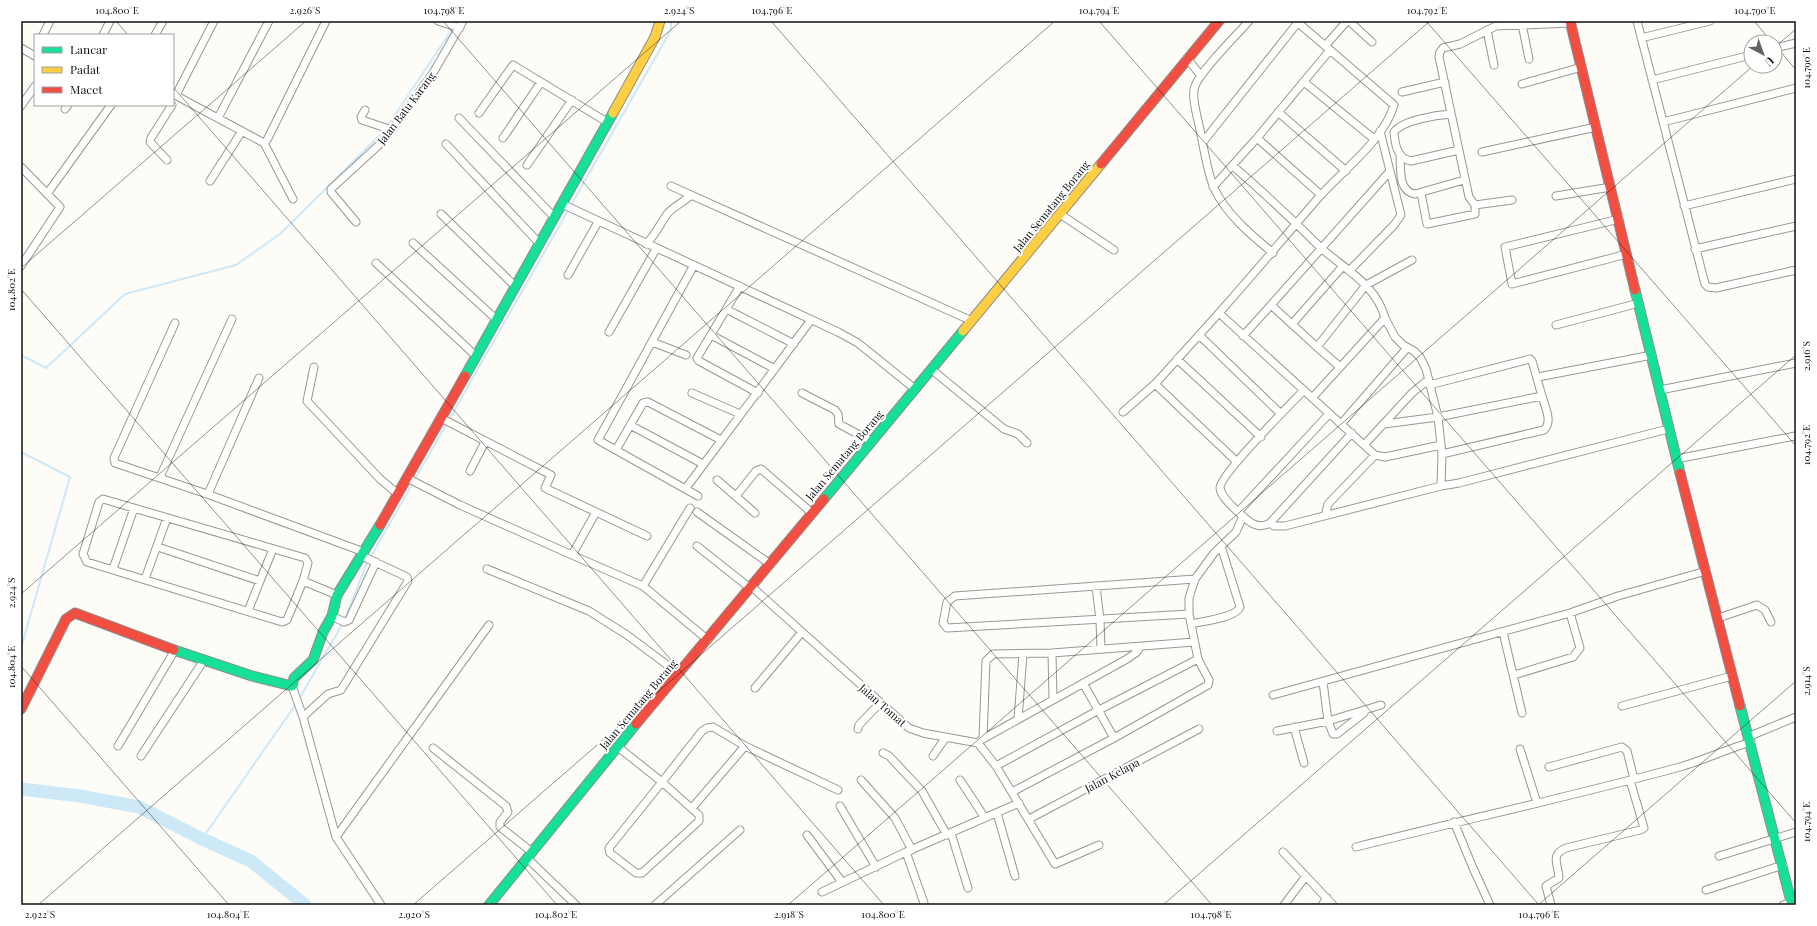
<svg xmlns="http://www.w3.org/2000/svg" width="1817" height="926" font-family="'Playfair Display',serif">
	<style>
		.lines { fill: none; stroke-linecap: round; stroke-linejoin: round }
		.stream { stroke: #cde8f7; stroke-width: 2 }
		.river { stroke: #cde8f7; stroke-width: 13 }
		.street-casing { stroke: #979795; stroke-width: 9 }
		.fast-casing { stroke: #8e8d8b; stroke-width: 11 }
		.slow-casing { stroke: #8e8d8b; stroke-width: 11 }
		.jam-casing { stroke: #8e8d8b; stroke-width: 11 }
		.street { stroke: #fffffe; stroke-width: 7 }
		.fast { stroke: #16e098; stroke-width: 9 }
		.slow { stroke: #ffcf43; stroke-width: 9 }
		.jam { stroke: #f24e42; stroke-width: 9 }
		.ticks { fill: none; stroke: #111; stroke-width: 1; stroke-opacity: 0.45 }
		.labels { text-anchor: middle; dominant-baseline: central; stroke-width: 4; stroke-linejoin: round; paint-order: stroke }
		.street-label { font-size: 11px; fill: #111; stroke: #fff }
		.neatline { fill: none; stroke: #111; stroke-width: 1.5 }
		.ticks-label { font-size: 10px; text-anchor: middle; fill: #111 }
	</style>
	<rect width="100%" height="100%" fill="#fdfcf7"/>
	<g class="lines">
		<path class="stream" d="M 571,205 L 671,30 L 671,21
			M 21,355 L 46,368 L 125,294 L 236,265 L 280,234 L 385,130 L 453,28
			M 21,452 L 70,477 L 21,648
			M 345,619 L 366,565 L 569,209
			M 299,699 L 343,623
			M 202,839 L 296,704"/>
		<path class="river" d="M 21,789 L 80,796 L 139,807 L 202,839 L 251,861 L 305,905"/>
		<defs>
			<path id="street" d="M 438,21 L 460,28
				M 1249,21 C 1236,36 1201,70 1195,86 C 1191,95 1197,116 1199,125 C 1203,143 1207,172 1214,188 C 1226,214 1251,235 1273,253
				M 1349,21 L 1372,42
				M 1637,21 L 1705,284 L 1708,287 L 1716,288 L 1796,270
				M 1522,24 L 1529,59
				M 1487,30 L 1494,65
				M 43,35 L 50,21
				M 103,35 L 110,21
				M 155,35 L 163,21
				M 1641,38 L 1710,21
				M 1325,46 L 1347,21
				M 21,48 L 35,56
				M 1775,48 L 1796,43
				M 1330,50 L 1394,105 C 1384,140 1344,169 1320,196 C 1286,235 1253,275 1219,313 L 1375,455 L 1385,457 L 1441,445
				M 1187,58 L 1201,76
				M 1652,80 L 1751,55
				M 1304,82 L 1374,139
				M 1522,84 L 1582,67
				M 1402,92 L 1445,82
				M 173,94 L 264,143 L 267,140 L 326,21
				M 176,95 L 214,21
				M 21,106 L 35,86
				M 65,109 L 68,105
				M 365,110 L 361,117 L 362,120 L 392,130
				M 1278,112 L 1346,171
				M 479,113 L 513,65 L 607,122
				M 1451,114 C 1437,115 1403,120 1394,132 C 1395,145 1397,158 1411,161 L 1459,150
				M 218,118 L 269,21
				M 459,118 L 554,217
				M 1663,122 L 1796,88
				M 503,138 L 541,82
				M 1257,138 L 1321,195
				M 1203,142 L 1299,21
				M 264,143 L 293,199
				M 446,144 L 539,243
				M 1482,152 L 1596,127
				M 1400,156 C 1401,170 1398,191 1415,194 L 1464,180
				M 167,160 L 150,142 L 151,138 L 172,105
				M 527,165 L 572,100
				M 1233,166 C 1263,192 1292,219 1320,247 C 1344,269 1376,284 1385,318 L 1312,398
				M 21,167 L 60,207 L 21,266
				M 1390,171 L 1271,305 L 1317,347 L 1366,285 L 1412,260
				M 210,181 L 242,131
				M 671,186 L 972,321
				M 1213,187 L 1257,138 L 1330,50 L 1296,21
				M 1421,193 L 1427,224 L 1475,214 L 1475,205
				M 47,194 L 111,105
				M 1556,196 L 1611,187
				M 1512,200 L 1475,205 L 1469,197 L 1439,57 L 1440,52 L 1443,48 L 1460,44 L 1496,26 L 1571,23
				M 562,204 L 838,332 L 858,343 L 915,389
				M 1684,206 L 1796,179
				M 441,214 L 515,286
				M 1060,214 L 1114,250
				M 1619,219 L 1505,247 L 1512,284 L 1627,254
				M 356,222 L 331,192 L 331,189 L 380,144 L 392,130 L 433,73 L 463,21
				M 413,243 L 496,319
				M 646,244 C 656,235 660,223 668,213 C 673,207 684,202 691,195
				M 1695,249 L 1796,226
				M 376,263 L 476,356
				M 694,265 L 598,440 L 698,496
				M 1350,270 L 1394,225 L 1401,215 L 1380,131
				M 568,275 L 598,222
				M 740,286 L 697,358 L 699,361 L 758,393
				M 728,310 L 794,344
				M 1219,313 L 1155,384 L 1236,461
				M 1385,318 L 1395,337 L 1403,345 L 1414,351 L 1420,357 L 1426,369 L 1438,417 L 1542,396 L 1532,361 L 1530,359 L 1429,385
				M 175,323 L 114,458 L 115,463 L 207,494 L 364,552
				M 1292,324 L 1343,266
				M 1556,325 L 1639,303
				M 609,332 L 656,249
				M 711,335 L 775,369
				M 1199,335 L 1281,414
				M 1243,336 L 1271,305
				M 652,342 L 686,355
				M 1317,347 L 1339,366
				M 1177,359 L 1261,437
				M 314,367 L 307,401 L 380,479 L 398,494
				M 931,369 L 1004,429 L 1018,434 L 1027,443
				M 1538,377 L 1652,355
				M 1660,390 L 1796,363
				M 692,393 L 740,414
				M 802,393 L 835,410 L 838,414 L 839,424 L 871,441
				M 1123,412 L 1155,384
				M 441,418 L 551,475 L 545,488 L 647,536
				M 1341,424 L 1407,348
				M 1384,424 L 1438,417 L 1442,454 L 1441,486 L 1459,483 L 1668,429
				M 630,425 L 703,464
				M 1352,433 L 1270,523 L 1274,526 L 1285,526 L 1441,486
				M 1365,444 L 1412,393 L 1428,380
				M 616,450 L 643,403 L 648,402 L 721,440
				M 1442,454 L 1544,430 C 1553,422 1545,407 1542,396
				M 1676,459 L 1795,436
				M 470,471 L 485,442
				M 160,477 L 232,319
				M 407,478 L 460,505 L 572,555
				M 717,480 L 755,513
				M 686,488 L 811,320
				M 208,494 L 259,378
				M 736,496 L 756,471 L 761,469 L 812,513
				M 596,512 L 572,555 L 643,586 L 708,640
				M 697,512 L 770,564
				M 1238,512 C 1232,506 1221,497 1220,488 C 1220,474 1291,404 1304,390
				M 1328,515 L 1326,512 L 1328,504 L 1375,455
				M 1270,523 C 1257,531 1247,520 1238,512 L 1329,414
				M 697,546 L 750,588
				M 158,547 L 260,581 L 273,549
				M 113,569 L 134,508
				M 487,569 L 589,611 L 627,635 L 678,673
				M 145,579 L 167,518
				M 303,581 L 287,620 L 282,622 L 87,562 L 83,554 L 99,502 L 103,499 L 305,558 L 308,563 L 303,581 L 337,595
				M 643,586 L 690,508
				M 1096,586 L 1100,620 L 1101,649
				M 752,587 L 909,728 L 923,733 L 978,743 L 996,766 L 1055,864 L 1099,845
				M 248,611 L 260,581
				M 1189,614 L 947,628 L 943,623 L 947,602 L 955,596 L 1195,579
				M 332,616 L 344,622 L 349,620 L 376,562
				M 1718,618 L 1757,605 L 1765,610 L 1771,622
				M 1191,624 C 1203,621 1236,618 1240,607 L 1221,546
				M 1503,632 L 1522,713
				M 1052,653 L 1053,699
				M 1514,675 L 1573,657 L 1580,648 L 1570,613
				M 1323,682 L 1328,721 L 1333,734 L 1337,734 L 1364,713
				M 1083,683 L 1114,738
				M 292,686 L 303,717 L 336,837 L 381,905
				M 755,688 L 802,632
				M 1273,695 L 1570,613 L 1618,596 L 1706,571
				M 1622,706 L 1732,676
				M 303,717 L 328,694 L 341,690 L 408,581 L 407,577 L 362,556
				M 1018,719 L 1023,654
				M 1294,727 L 1304,763
				M 858,729 L 859,725 L 880,703
				M 1277,731 L 1328,721 L 1381,705
				M 1750,736 L 1796,717
				M 983,738 L 986,661 L 993,654 L 1052,653 L 1194,642
				M 981,740 L 1127,659 L 1137,652 L 1140,647
				M 118,746 L 175,650
				M 618,747 L 662,782 L 702,731 L 707,728 L 713,727 L 745,746 L 838,790
				M 433,748 L 506,806 L 508,812 L 500,822 L 500,827 L 532,852
				M 1520,749 L 1537,803
				M 883,753 L 889,756 L 922,791 L 947,835
				M 141,756 L 204,660
				M 933,756 L 946,737
				M 996,766 L 1097,711 L 1198,659
				M 1549,767 L 1622,747 L 1627,751 L 1634,779
				M 861,780 L 895,818 L 912,850
				M 960,780 L 985,818
				M 662,782 L 699,815 L 699,821 L 642,873 L 636,873 L 610,853 L 609,848 Z
				M 1012,792 L 1114,738 L 1208,685 L 1209,680 L 1198,659 L 1189,614 L 1189,598 L 1195,579 L 1214,553 L 1236,532 L 1243,516
				M 840,806 L 876,867
				M 692,808 L 745,746
				M 997,813 L 1015,876
				M 1029,819 L 1199,729
				M 1454,822 L 1473,868 L 1490,905
				M 951,833 L 968,888
				M 807,835 L 842,882
				M 336,837 L 489,625
				M 1356,847 C 1464,820 1573,796 1680,767 C 1704,760 1727,749 1751,742
				M 906,852 L 924,903
				M 1283,852 L 1333,905
				M 1719,856 L 1796,832
				M 527,858 L 576,905
				M 1706,890 L 1783,865
				M 822,892 L 906,852 L 1019,803
				M 655,905 L 740,830
				M 1284,905 L 1306,876
				M 1322,905 L 1327,898
				M 1551,905 L 1546,886 L 1559,878 C 1558,863 1550,855 1566,848 L 1640,830 L 1644,828 L 1630,780
				M 1783,905 L 1792,902"/>
			<path id="fast" d="M 1635,290 L 1680,473
				M 465,376 L 613,113
				M 824,499 L 963,331
				M 174,650 L 252,676 L 292,686 L 294,678 L 313,660 L 323,632 L 332,616 L 337,595 L 380,525
				M 1740,706 L 1792,905
				M 489,905 L 636,724"/>
			<path id="slow" d="M 613,113 L 655,37 L 660,21
				M 963,331 L 1101,164"/>
			<path id="jam" d="M 1570,21 L 1635,290
				M 1101,164 L 1219,21
				M 1680,473 L 1740,706
				M 380,525 L 465,376
				M 21,709 L 66,619 L 75,613 L 174,650
				M 636,724 L 824,499"/>
		</defs>
		<use href="#street" class="street-casing"/>
		<use href="#fast" class="fast-casing"/>
		<use href="#slow" class="slow-casing"/>
		<use href="#jam" class="jam-casing"/>
		<use href="#street" class="street"/>
		<use href="#fast" class="fast"/>
		<use href="#slow" class="slow"/>
		<use href="#jam" class="jam"/>
	</g>
	<path class="ticks" d="M 116,21 L 128,35M 443,21 L 1212,905M 771,21 L 1539,905M 1099,21 L 1796,823M 1426,21 L 1796,446M 1754,21 L 1772,42M 1775,45 L 1796,70M 1775,47 L 1796,29M 173,87 L 884,905M 21,268 L 306,21M 21,289 L 557,905M 21,594 L 681,21M 21,666 L 229,905M 38,905 L 1055,21M 413,905 L 1430,21M 788,905 L 1753,66M 1163,905 L 1796,355M 1538,905 L 1796,681"/>
	<g class="labels">
		<g class="street-label">
			<text transform="translate(406 108) rotate(-53)">Jalan Batu Karang</text>
			<text transform="translate(1051 206) rotate(-51)">Jalan Sematang Borang</text>
			<text transform="translate(844 455) rotate(-50)">Jalan Sematang Borang</text>
			<text transform="translate(638 704) rotate(-50)">Jalan Sematang Borang</text>
			<text transform="translate(883 705) rotate(41)">Jalan Tomat</text>
			<text transform="translate(1112 775) rotate(-28)">Jalan Kelapa</text>
		</g>
	</g>
	<rect width="1817" height="926" fill="none" stroke="#ffffff" stroke-width="44"/>
	<rect x="34" y="34" width="140" height="72" fill="#ffffff" stroke="#a0a0a0"/>
	<rect x="42" y="47" width="20" height="6" fill="#16e098" stroke="#a0a0a0"/>
	<text x="70" y="54" font-size="12" fill="#111111">Lancar</text>
	<rect x="42" y="67" width="20" height="6" fill="#ffcf43" stroke="#a0a0a0"/>
	<text x="70" y="74" font-size="12" fill="#111111">Padat</text>
	<rect x="42" y="87" width="20" height="6" fill="#f24e42" stroke="#a0a0a0"/>
	<text x="70" y="94" font-size="12" fill="#111111">Macet</text>
	<g transform="translate(1763 54) rotate(139)"><circle r="19" fill="#ffffff" stroke="#a0a0a0"/>
	<path d="M0-3L7 15L0 10L-7 15Z" fill="#646362"/>
	<text y="-6" font-size="11" font-weight="bold" text-anchor="middle" fill="#111111">U</text>
	</g>
	<rect x="22" y="22" width="1773" height="882" class="neatline"/>
	<g class="ticks-label">
		<text x="117" y="14">104.800°E</text>
		<text x="305" y="14">2.926°S</text>
		<text x="444" y="14">104.798°E</text>
		<text x="679" y="14">2.924°S</text>
		<text x="772" y="14">104.796°E</text>
		<text x="1099" y="14">104.794°E</text>
		<text x="1427" y="14">104.792°E</text>
		<text x="1755" y="14">104.790°E</text>
		<text transform="translate(1806 68) rotate(-90)" y="4">104.790°E</text>
		<text transform="translate(11 290) rotate(-90)" y="4">104.802°E</text>
		<text transform="translate(1806 356) rotate(-90)" y="4">2.916°S</text>
		<text transform="translate(1806 445) rotate(-90)" y="4">104.792°E</text>
		<text transform="translate(11 593) rotate(-90)" y="4">2.924°S</text>
		<text transform="translate(11 667) rotate(-90)" y="4">104.804°E</text>
		<text transform="translate(1806 681) rotate(-90)" y="4">2.914°S</text>
		<text transform="translate(1806 822) rotate(-90)" y="4">104.794°E</text>
		<text x="40" y="918">2.922°S</text>
		<text x="228" y="918">104.804°E</text>
		<text x="414" y="918">2.920°S</text>
		<text x="556" y="918">104.802°E</text>
		<text x="789" y="918">2.918°S</text>
		<text x="883" y="918">104.800°E</text>
		<text x="1211" y="918">104.798°E</text>
		<text x="1539" y="918">104.796°E</text>
	</g>
</svg>
